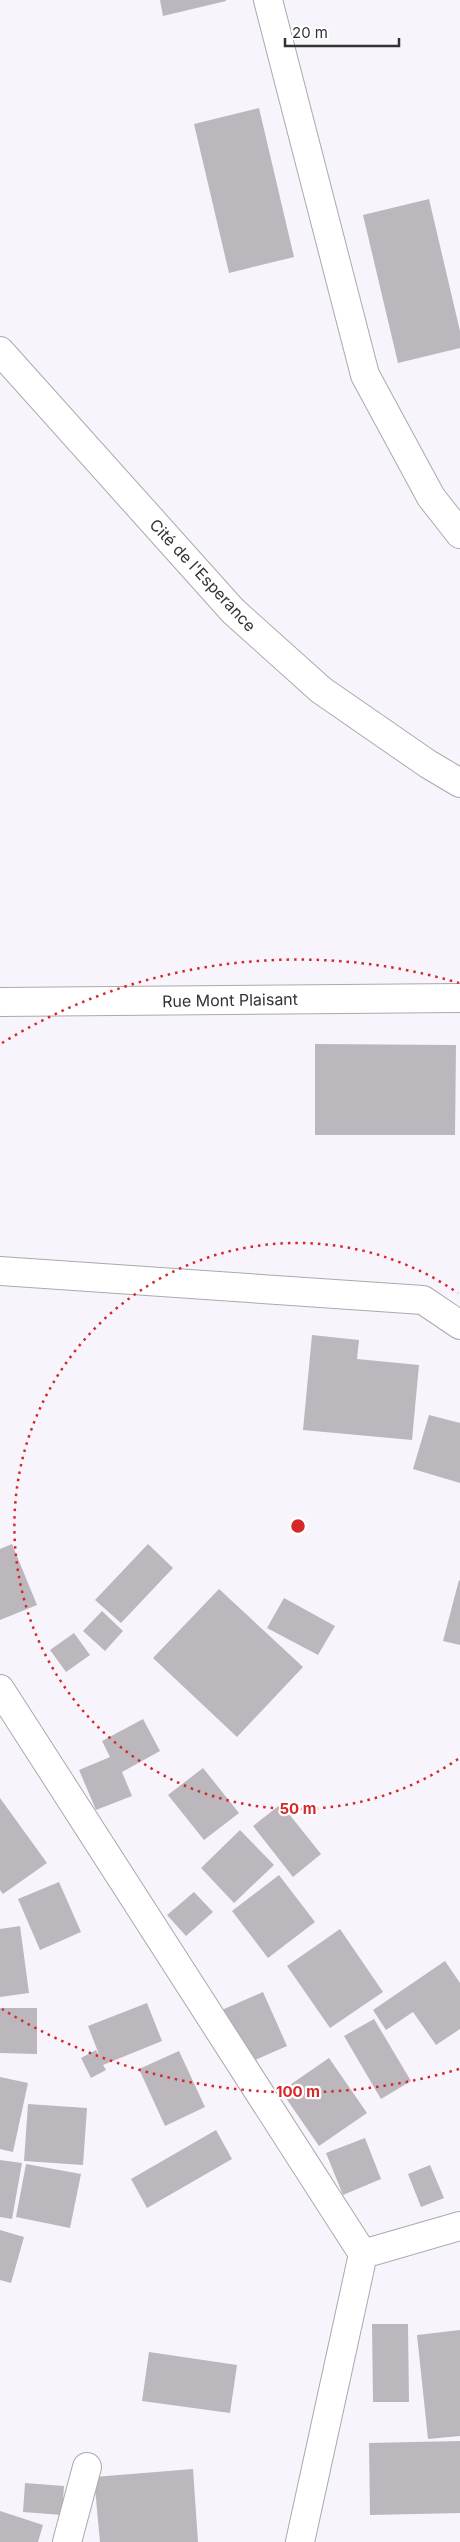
<svg xmlns="http://www.w3.org/2000/svg" width="460" height="2542" font-family="Inter,sans-serif">
	<style>
		.building { fill: #bbb7bd }
		.lines { fill: none; stroke-linecap: round; stroke-linejoin: round }
		.street-casing { stroke: #aca8ae; stroke-width: 30 }
		.secondary-casing { stroke: #aca8ae; stroke-width: 30 }
		.street { stroke: #fff; stroke-width: 28 }
		.secondary { stroke: #fff; stroke-width: 28 }
		.ring { fill: none; stroke: #d62828; stroke-width: 2.5; stroke-dasharray: 2.5 5 }
		.labels { text-anchor: middle; dominant-baseline: central; stroke-width: 4.5; stroke-linejoin: round; paint-order: stroke }
		.street-label { font-size: 16px; fill: #333234; stroke: #fff }
		.centre { fill: #d62828; stroke: #fff; stroke-width: 2.5 }
		.ring-label { font-size: 15px; text-anchor: middle; font-weight: bold; fill: #d62828; stroke: #fff; stroke-width: 4.5; stroke-linejoin: round; paint-order: stroke }
	</style>
	<rect width="100%" height="100%" fill="#f8f4fb"/>
	<path class="building" d="M 160,0 L 226,0 L 226,1 L 163,16 Z
		M 259,108 L 294,257 L 229,273 L 194,124 Z
		M 429,199 L 460,331 L 460,348 L 398,363 L 363,215 Z
		M 315,1044 L 456,1045 L 455,1135 L 315,1135 Z
		M 312,1335 L 359,1340 L 357,1359 L 419,1365 L 412,1440 L 303,1430 Z
		M 429,1415 L 460,1423 L 460,1483 L 413,1469 Z
		M 12,1544 L 37,1605 L 0,1620 L 0,1549 Z
		M 148,1544 L 173,1568 L 121,1623 L 95,1600 Z
		M 459,1580 L 460,1581 L 460,1645 L 443,1641 Z
		M 219,1589 L 303,1667 L 237,1737 L 153,1658 Z
		M 284,1598 L 335,1626 L 318,1655 L 267,1628 Z
		M 102,1611 L 123,1631 L 105,1651 L 83,1631 Z
		M 74,1633 L 90,1655 L 66,1672 L 50,1650 Z
		M 143,1719 L 160,1751 L 122,1772 L 132,1796 L 96,1810 L 79,1770 L 110,1757 L 102,1741 Z
		M 203,1768 L 239,1813 L 204,1840 L 168,1795 Z
		M 0,1798 L 47,1863 L 3,1894 L 0,1890 Z
		M 281,1804 L 321,1854 L 293,1877 L 253,1826 Z
		M 240,1830 L 274,1865 L 234,1903 L 201,1868 Z
		M 279,1875 L 315,1922 L 268,1958 L 232,1911 Z
		M 59,1882 L 81,1932 L 40,1950 L 18,1899 Z
		M 194,1892 L 213,1912 L 186,1936 L 167,1915 Z
		M 20,1926 L 29,1993 L 0,1997 L 0,1929 Z
		M 340,1929 L 383,1992 L 330,2028 L 287,1966 Z
		M 445,1961 L 460,1983 L 460,2029 L 436,2045 L 413,2012 L 386,2030 L 373,2010 Z
		M 263,1992 L 287,2046 L 239,2067 L 215,2013 Z
		M 147,2003 L 162,2041 L 103,2065 L 106,2070 L 91,2078 L 81,2058 L 96,2050 L 100,2057 L 88,2026 Z
		M 0,2008 L 37,2008 L 37,2054 L 0,2053 Z
		M 374,2019 L 411,2081 L 381,2099 L 344,2036 Z
		M 179,2051 L 205,2107 L 165,2126 L 139,2069 Z
		M 329,2058 L 367,2113 L 319,2146 L 281,2091 Z
		M 0,2077 L 28,2083 L 13,2152 L 0,2149 Z
		M 28,2104 L 87,2108 L 83,2165 L 24,2161 Z
		M 216,2130 L 232,2159 L 147,2208 L 131,2179 Z
		M 365,2138 L 381,2179 L 343,2195 L 326,2153 Z
		M 0,2160 L 22,2163 L 12,2219 L 0,2217 Z
		M 26,2164 L 81,2174 L 70,2228 L 16,2217 Z
		M 430,2165 L 444,2198 L 421,2207 L 408,2174 Z
		M 0,2230 L 24,2237 L 11,2283 L 0,2280 Z
		M 372,2324 L 408,2324 L 409,2402 L 373,2402 Z
		M 460,2330 L 460,2436 L 428,2439 L 417,2335 Z
		M 149,2352 L 237,2365 L 230,2413 L 142,2401 Z
		M 460,2441 L 460,2513 L 370,2515 L 369,2443 Z
		M 193,2469 L 198,2542 L 100,2542 L 94,2477 Z
		M 25,2483 L 64,2486 L 62,2515 L 23,2512 Z
		M 0,2511 L 43,2525 L 38,2542 L 0,2542 Z"/>
	<g class="lines">
		<defs>
			<path id="street" d="M 268,0 L 365,375 L 431,497 L 460,534
				M 0,1002 L 460,998
				M 0,1271 L 423,1300 L 460,1325
				M 0,1689 L 363,2254 L 300,2542
				M 363,2254 L 460,2226
				M 67,2542 L 87,2467"/>
			<path id="secondary" d="M 0,351 L 233,611 L 321,690 L 428,764 L 460,783"/>
		</defs>
		<use href="#street" class="street-casing"/>
		<use href="#secondary" class="secondary-casing"/>
		<use href="#street" class="street"/>
		<use href="#secondary" class="secondary"/>
	</g>
	<g class="ring">
		<path d="M458 1759A283 283 0 1 1 458 1293"/>
		<path d="M459 2069A566 566 0 0 1 2 2009M2 1043A566 566 0 0 1 459 983"/>
	</g>
	<g class="labels">
		<g class="street-label">
			<text transform="translate(203 575) rotate(47)">Cité de l'Esperance</text>
			<text transform="translate(230 1000) rotate(-1)">Rue Mont Plaisant</text>
		</g>
	</g>
	<circle cx="298" cy="1526" r="8" class="centre"/>
	<g class="ring-label">
		<text x="298" y="1814">50 m</text>
		<text x="298" y="2097">100 m</text>
	</g>
	<path d="M285 38v8h114v-8" fill="none" stroke="#333234" stroke-width="2.5"/>
	<text x="292" y="38" font-size="15" fill="#333234" stroke="#ffffff" stroke-width="4" paint-order="stroke">20 m</text>
</svg>
